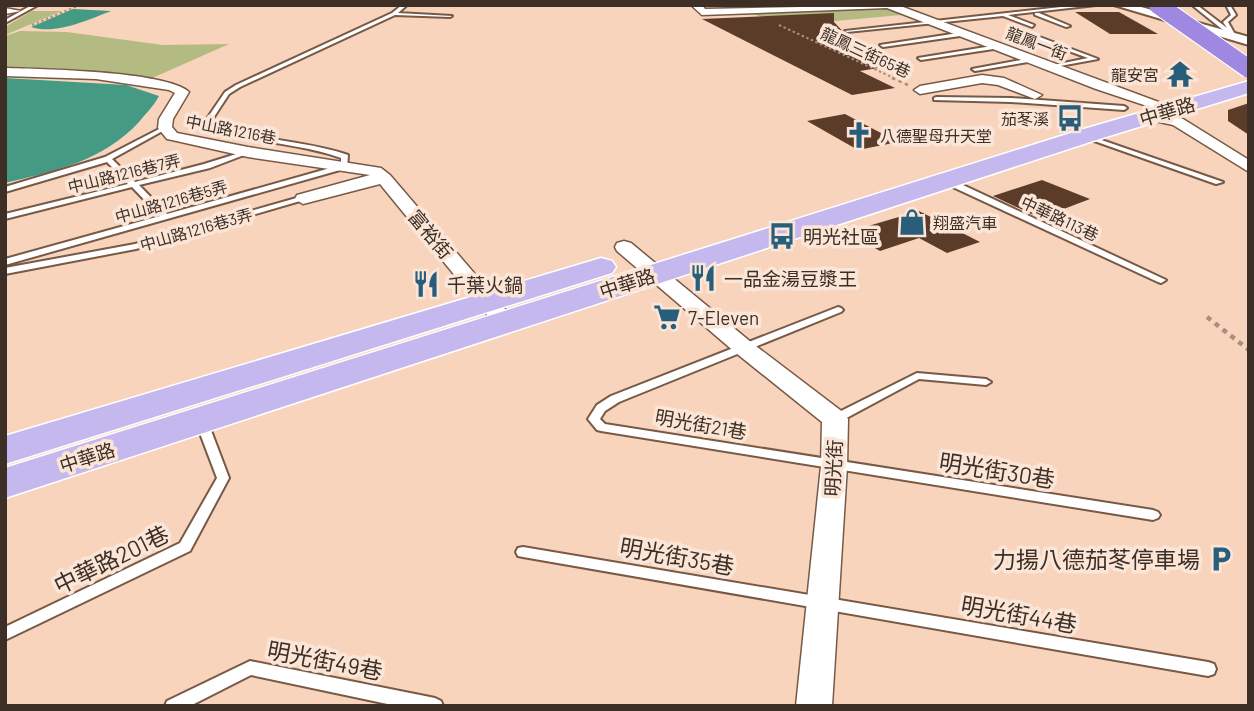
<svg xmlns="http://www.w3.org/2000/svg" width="1254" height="711" font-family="Barlow,'Noto Sans TC',sans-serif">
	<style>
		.green { fill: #b4bb82 }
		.water { fill: #459a84 }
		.building { fill: #5a3c29 }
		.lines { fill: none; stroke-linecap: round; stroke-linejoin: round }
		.service-casing { stroke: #785945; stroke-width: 4 }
		.minor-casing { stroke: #785945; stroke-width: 3 }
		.tertiary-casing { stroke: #785945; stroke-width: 4 }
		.primary-casing { stroke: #fff; stroke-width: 3 }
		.path-far2 { stroke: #ab8f7e; stroke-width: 2; stroke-dasharray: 2.5 2.5; stroke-linecap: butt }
		.path-far1 { stroke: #ab8f7e; stroke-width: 2.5; stroke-dasharray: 3.5 3.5; stroke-linecap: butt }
		.path { stroke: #ab8f7e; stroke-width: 4.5; stroke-dasharray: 5 5; stroke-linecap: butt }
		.service { fill: #fff; fill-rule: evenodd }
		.minor { fill: #fff; fill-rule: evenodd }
		.tertiary { fill: #fff; fill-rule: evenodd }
		.primary { fill: #c5b8ee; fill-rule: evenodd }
		.motorway-bridge-casing { stroke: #fff; stroke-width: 20; stroke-linecap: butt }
		.motorway-bridge { stroke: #9e88e2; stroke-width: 18 }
		.labels { text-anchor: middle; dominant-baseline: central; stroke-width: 7; stroke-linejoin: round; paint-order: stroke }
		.far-street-label { font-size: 16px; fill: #3d2f26; stroke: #fbe5d7 }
		.far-poi-label { font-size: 16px; fill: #3d2f26; stroke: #fbe5d7; text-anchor: end }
		.street-label { font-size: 19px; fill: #3d2f26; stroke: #fbe5d7 }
		.poi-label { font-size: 19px; fill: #3d2f26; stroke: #fbe5d7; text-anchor: start }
		.near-street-label { font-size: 23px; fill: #3d2f26; stroke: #fbe5d7 }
		.near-poi-label { font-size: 23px; fill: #3d2f26; stroke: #fbe5d7; text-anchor: end }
	</style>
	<rect width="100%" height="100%" fill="#f9d4bd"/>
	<path class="green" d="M 890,6 L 912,14 L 781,26 L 745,10 Z
		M 32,11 L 62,11 L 5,35 L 5,27 Z
		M 20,31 L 67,32 L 163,45 L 229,44 L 150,79 L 5,69 L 5,36 Z"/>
	<path class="water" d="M 73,9 L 111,11 C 88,20 55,35 31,27 Z
		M 5,78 L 126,85 L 159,96 C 154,106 146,113 139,122 C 103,161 55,171 5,183 Z"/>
	<path class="building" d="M 1075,12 L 1119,12 L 1158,34 L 1110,34 Z
		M 834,13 L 834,22 L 850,39 L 909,63 L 860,71 L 895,88 L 852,95 L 702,19 Z
		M 1249,103 L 1249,135 L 1228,121 L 1228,110 Z
		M 845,114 L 898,142 L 858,150 L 807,121 Z
		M 1042,180 L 1090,199 L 1040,218 L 993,196 Z
		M 919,211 L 980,242 L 947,253 L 919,238 L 880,251 L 848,232 Z"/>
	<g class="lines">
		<defs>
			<path id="service" d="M 32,5 L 38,5 L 5,23 L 5,20 Z
				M 402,5 L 407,5 L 398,13 L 452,16 L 450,17 L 395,15 L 240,87 L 229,94 L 212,120 L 213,124 C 256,141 304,140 348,155 L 347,168 L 5,265 L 5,259 L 160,216 L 132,187 L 5,219 L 5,214 L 128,184 L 107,162 L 5,192 L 5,187 L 105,157 L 163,127 L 168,128 L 112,159 L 135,182 L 204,164 L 246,151 L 252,152 L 210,168 L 139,185 L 167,214 L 341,165 L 341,158 C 298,142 251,144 208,126 L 206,120 L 225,92 L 236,85 L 392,13 Z
				M 1079,5 L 1096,5 L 1008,15 L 1034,25 L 1032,27 L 1003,16 L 847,32 L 845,31 Z
				M 1192,5 L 1197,5 L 1227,28 L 1223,22 L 1231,15 L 1226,5 L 1230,5 L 1236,15 L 1228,22 L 1237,38 L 1233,38 Z
				M 1035,13 L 1039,13 L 1070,26 L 1066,27 L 1035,15 Z
				M 965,32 L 967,35 L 883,47 L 880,45 Z
				M 1025,33 L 1029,33 L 1098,59 L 1049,68 L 1049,66 L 1088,58 L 1025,35 Z
				M 998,45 L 1000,48 L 921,60 L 918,58 Z
				M 1032,58 L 1034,59 L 1034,61 L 975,71 L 972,69 Z
				M 936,97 L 1011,98 L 1124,106 L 1127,108 L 1124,110 L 1011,102 L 934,100 L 934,98 Z
				M 1083,135 L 1087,135 L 1223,182 L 1216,184 L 1083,137 Z
				M 944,179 L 950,179 L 1166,280 L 1161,283 L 1158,282 L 944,183 Z
				M 300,197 L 306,197 L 307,199 L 136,249 L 5,274 L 5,268 L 135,244 Z
				M 838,307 L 841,308 L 843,310 L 841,312 L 619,402 L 605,411 L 600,419 L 605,424 L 1153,510 L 1158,512 L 1160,515 L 1158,518 L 1153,520 L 601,431 L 597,430 L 588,419 L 597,405 L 611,396 Z
				M 917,373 L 986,379 L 991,382 L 986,385 L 919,379 L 839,422 L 835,423 L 829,419 L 831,416 Z
				M 201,416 L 207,420 L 229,478 L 190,551 L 5,640 L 5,627 L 180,543 L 217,478 L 195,420 Z
				M 523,547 L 1208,662 L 1214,664 L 1216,669 L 1214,674 L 1208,676 L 523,557 L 518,556 L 516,552 L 518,548 Z
				M 250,661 L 435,698 L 441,701 L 443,706 L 397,706 L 251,675 L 190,706 L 165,706 L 167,701 Z"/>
			<path id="minor" d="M 691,5 L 702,5 L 705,9 L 906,5 L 903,7 L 1180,110 L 1173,114 L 1168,113 L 1096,89 L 887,8 L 702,15 Z
				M 5,8 L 21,11 L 5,14 Z
				M 5,68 C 40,69 166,71 189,92 L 173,119 L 172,127 L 177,133 L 248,147 L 381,168 L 390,175 L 516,322 L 513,327 L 497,327 L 380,184 L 303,204 L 295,199 L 297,195 L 370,175 L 248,157 L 172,140 L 167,139 L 158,128 L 159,119 L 175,93 L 169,90 L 96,79 L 5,76 Z
				M 982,75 L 1004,78 L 1042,95 L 1035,99 L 998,85 L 982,83 L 920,94 L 914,90 L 920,86 Z
				M 1151,112 L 1183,119 L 1249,160 L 1249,172 L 1173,125 L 1146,119 L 1146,113 Z
				M 624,241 L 631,243 L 752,343 L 844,413 L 848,419 L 847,466 L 832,706 L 796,706 L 821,466 L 822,422 L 736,353 L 617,251 L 615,247 L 617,243 Z"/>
			<path id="tertiary" d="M 1114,5 L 1134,5 L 1249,37 L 1249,45 Z"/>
			<path id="primary" d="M 1249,81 L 1249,93 L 1093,141 L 5,498 L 5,468 L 1077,131 Z
				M 601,258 L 612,261 L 616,267 L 612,273 L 5,464 L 5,436 Z"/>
		</defs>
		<use href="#service" class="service-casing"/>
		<use href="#minor" class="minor-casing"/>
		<use href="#tertiary" class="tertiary-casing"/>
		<use href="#primary" class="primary-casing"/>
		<path class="path-far2" d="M 32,25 L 80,5
			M 779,25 L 896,79"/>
		<path class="path-far1" d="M 892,78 L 908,85"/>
		<path class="path" d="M 1207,317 L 1249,350"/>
		<use href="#service" class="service"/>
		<use href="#minor" class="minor"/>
		<use href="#tertiary" class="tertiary"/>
		<use href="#primary" class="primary"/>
		<defs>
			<path id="motorway-bridge" d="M 1158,5 L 1249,69"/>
		</defs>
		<use href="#motorway-bridge" class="motorway-bridge-casing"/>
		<use href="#motorway-bridge" class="motorway-bridge"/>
	</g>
	<defs>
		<symbol id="temple-bare" viewBox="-9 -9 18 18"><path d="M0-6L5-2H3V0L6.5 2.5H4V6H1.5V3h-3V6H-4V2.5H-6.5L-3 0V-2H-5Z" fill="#295e7a" stroke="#fbe5d7" stroke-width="2.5" paint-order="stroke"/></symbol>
		<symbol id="bus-bare" viewBox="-9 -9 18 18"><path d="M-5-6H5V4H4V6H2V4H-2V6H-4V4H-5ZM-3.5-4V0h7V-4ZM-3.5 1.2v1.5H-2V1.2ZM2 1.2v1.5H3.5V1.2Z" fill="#295e7a" stroke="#fbe5d7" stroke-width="2.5" paint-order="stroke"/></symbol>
		<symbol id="church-bare" viewBox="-9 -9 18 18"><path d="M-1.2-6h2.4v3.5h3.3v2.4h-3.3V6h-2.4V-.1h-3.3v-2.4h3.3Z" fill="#295e7a" stroke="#fbe5d7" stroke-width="2.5" paint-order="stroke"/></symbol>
		<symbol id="shop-bare" viewBox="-9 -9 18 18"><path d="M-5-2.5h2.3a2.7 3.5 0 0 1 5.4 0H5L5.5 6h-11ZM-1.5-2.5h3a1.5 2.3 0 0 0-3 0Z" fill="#295e7a" stroke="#fbe5d7" stroke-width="2.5" paint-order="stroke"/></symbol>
		<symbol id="restaurant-bare" viewBox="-9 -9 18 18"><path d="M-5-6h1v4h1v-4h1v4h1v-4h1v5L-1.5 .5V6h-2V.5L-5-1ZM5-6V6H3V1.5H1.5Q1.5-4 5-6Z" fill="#295e7a" stroke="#fbe5d7" stroke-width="2.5" paint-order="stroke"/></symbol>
		<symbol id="supermarket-bare" viewBox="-9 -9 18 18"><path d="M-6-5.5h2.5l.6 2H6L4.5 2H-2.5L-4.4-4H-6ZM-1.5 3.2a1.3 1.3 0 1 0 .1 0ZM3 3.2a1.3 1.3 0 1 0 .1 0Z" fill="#295e7a" stroke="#fbe5d7" stroke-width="2.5" paint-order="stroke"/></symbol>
		<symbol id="parking-bare" viewBox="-9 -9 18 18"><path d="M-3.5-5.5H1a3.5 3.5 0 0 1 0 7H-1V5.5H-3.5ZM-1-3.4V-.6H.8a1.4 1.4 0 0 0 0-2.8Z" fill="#295e7a" stroke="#fbe5d7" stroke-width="2.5" paint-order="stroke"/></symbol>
	</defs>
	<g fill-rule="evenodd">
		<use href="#temple-bare" x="1161" y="55" width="38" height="38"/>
		<use href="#bus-bare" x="1051" y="99" width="38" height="38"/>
		<use href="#church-bare" x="840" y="116" width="38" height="38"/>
		<use href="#shop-bare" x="893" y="203" width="38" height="38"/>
		<use href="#bus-bare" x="763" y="217" width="38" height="38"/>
		<use href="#restaurant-bare" x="684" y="259" width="38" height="38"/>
		<use href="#restaurant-bare" x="407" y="265" width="38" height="38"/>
		<use href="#supermarket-bare" x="648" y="298" width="38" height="38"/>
		<use href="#parking-bare" x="1202" y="540" width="38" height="38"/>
	</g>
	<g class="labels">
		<g class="far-street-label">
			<text transform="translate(1037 43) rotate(21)">龍鳳一街</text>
			<text transform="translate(866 52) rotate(25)">龍鳳三街65巷</text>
			<text transform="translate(231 129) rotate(11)">中山路1216巷</text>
			<text transform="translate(124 173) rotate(-14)">中山路1216巷7弄</text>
			<text transform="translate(171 201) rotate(-16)">中山路1216巷5弄</text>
			<text transform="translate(1060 218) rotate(25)">中華路113巷</text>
			<text transform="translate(196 229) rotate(-16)">中山路1216巷3弄</text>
		</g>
		<g class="far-poi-label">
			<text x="1159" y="74">龍安宮</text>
			<text x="1049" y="118">茄苳溪</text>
			<text x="880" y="135" text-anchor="start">八德聖母升天堂</text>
			<text x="933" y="222" text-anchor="start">翔盛汽車</text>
		</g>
		<g class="street-label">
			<text transform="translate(1167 111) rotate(-17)">中華路</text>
			<text transform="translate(431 234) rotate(50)">富裕街</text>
			<text transform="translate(627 283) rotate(-18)">中華路</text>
			<text transform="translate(701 424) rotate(10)">明光街21巷</text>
			<text transform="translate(87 457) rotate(-18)">中華路</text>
			<text transform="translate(833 468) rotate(-87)">明光街</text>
		</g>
		<g class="poi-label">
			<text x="803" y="236">明光社區</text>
			<text x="724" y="278">一品金湯豆漿王</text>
			<text x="447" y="284">千葉火鍋</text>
			<text x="688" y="317">7-Eleven</text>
		</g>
		<g class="near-street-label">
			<text transform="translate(997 470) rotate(9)">明光街30巷</text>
			<text transform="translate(677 556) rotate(10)">明光街35巷</text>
			<text transform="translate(111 559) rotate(-26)">中華路201巷</text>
			<text transform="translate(1019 614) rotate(10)">明光街44巷</text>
			<text transform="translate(325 660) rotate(11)">明光街49巷</text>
		</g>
		<g class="near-poi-label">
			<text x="1200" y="559">力揚八德茄苳停車場</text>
		</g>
	</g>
	<rect width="1254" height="711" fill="none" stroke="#3d2f26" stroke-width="14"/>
</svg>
